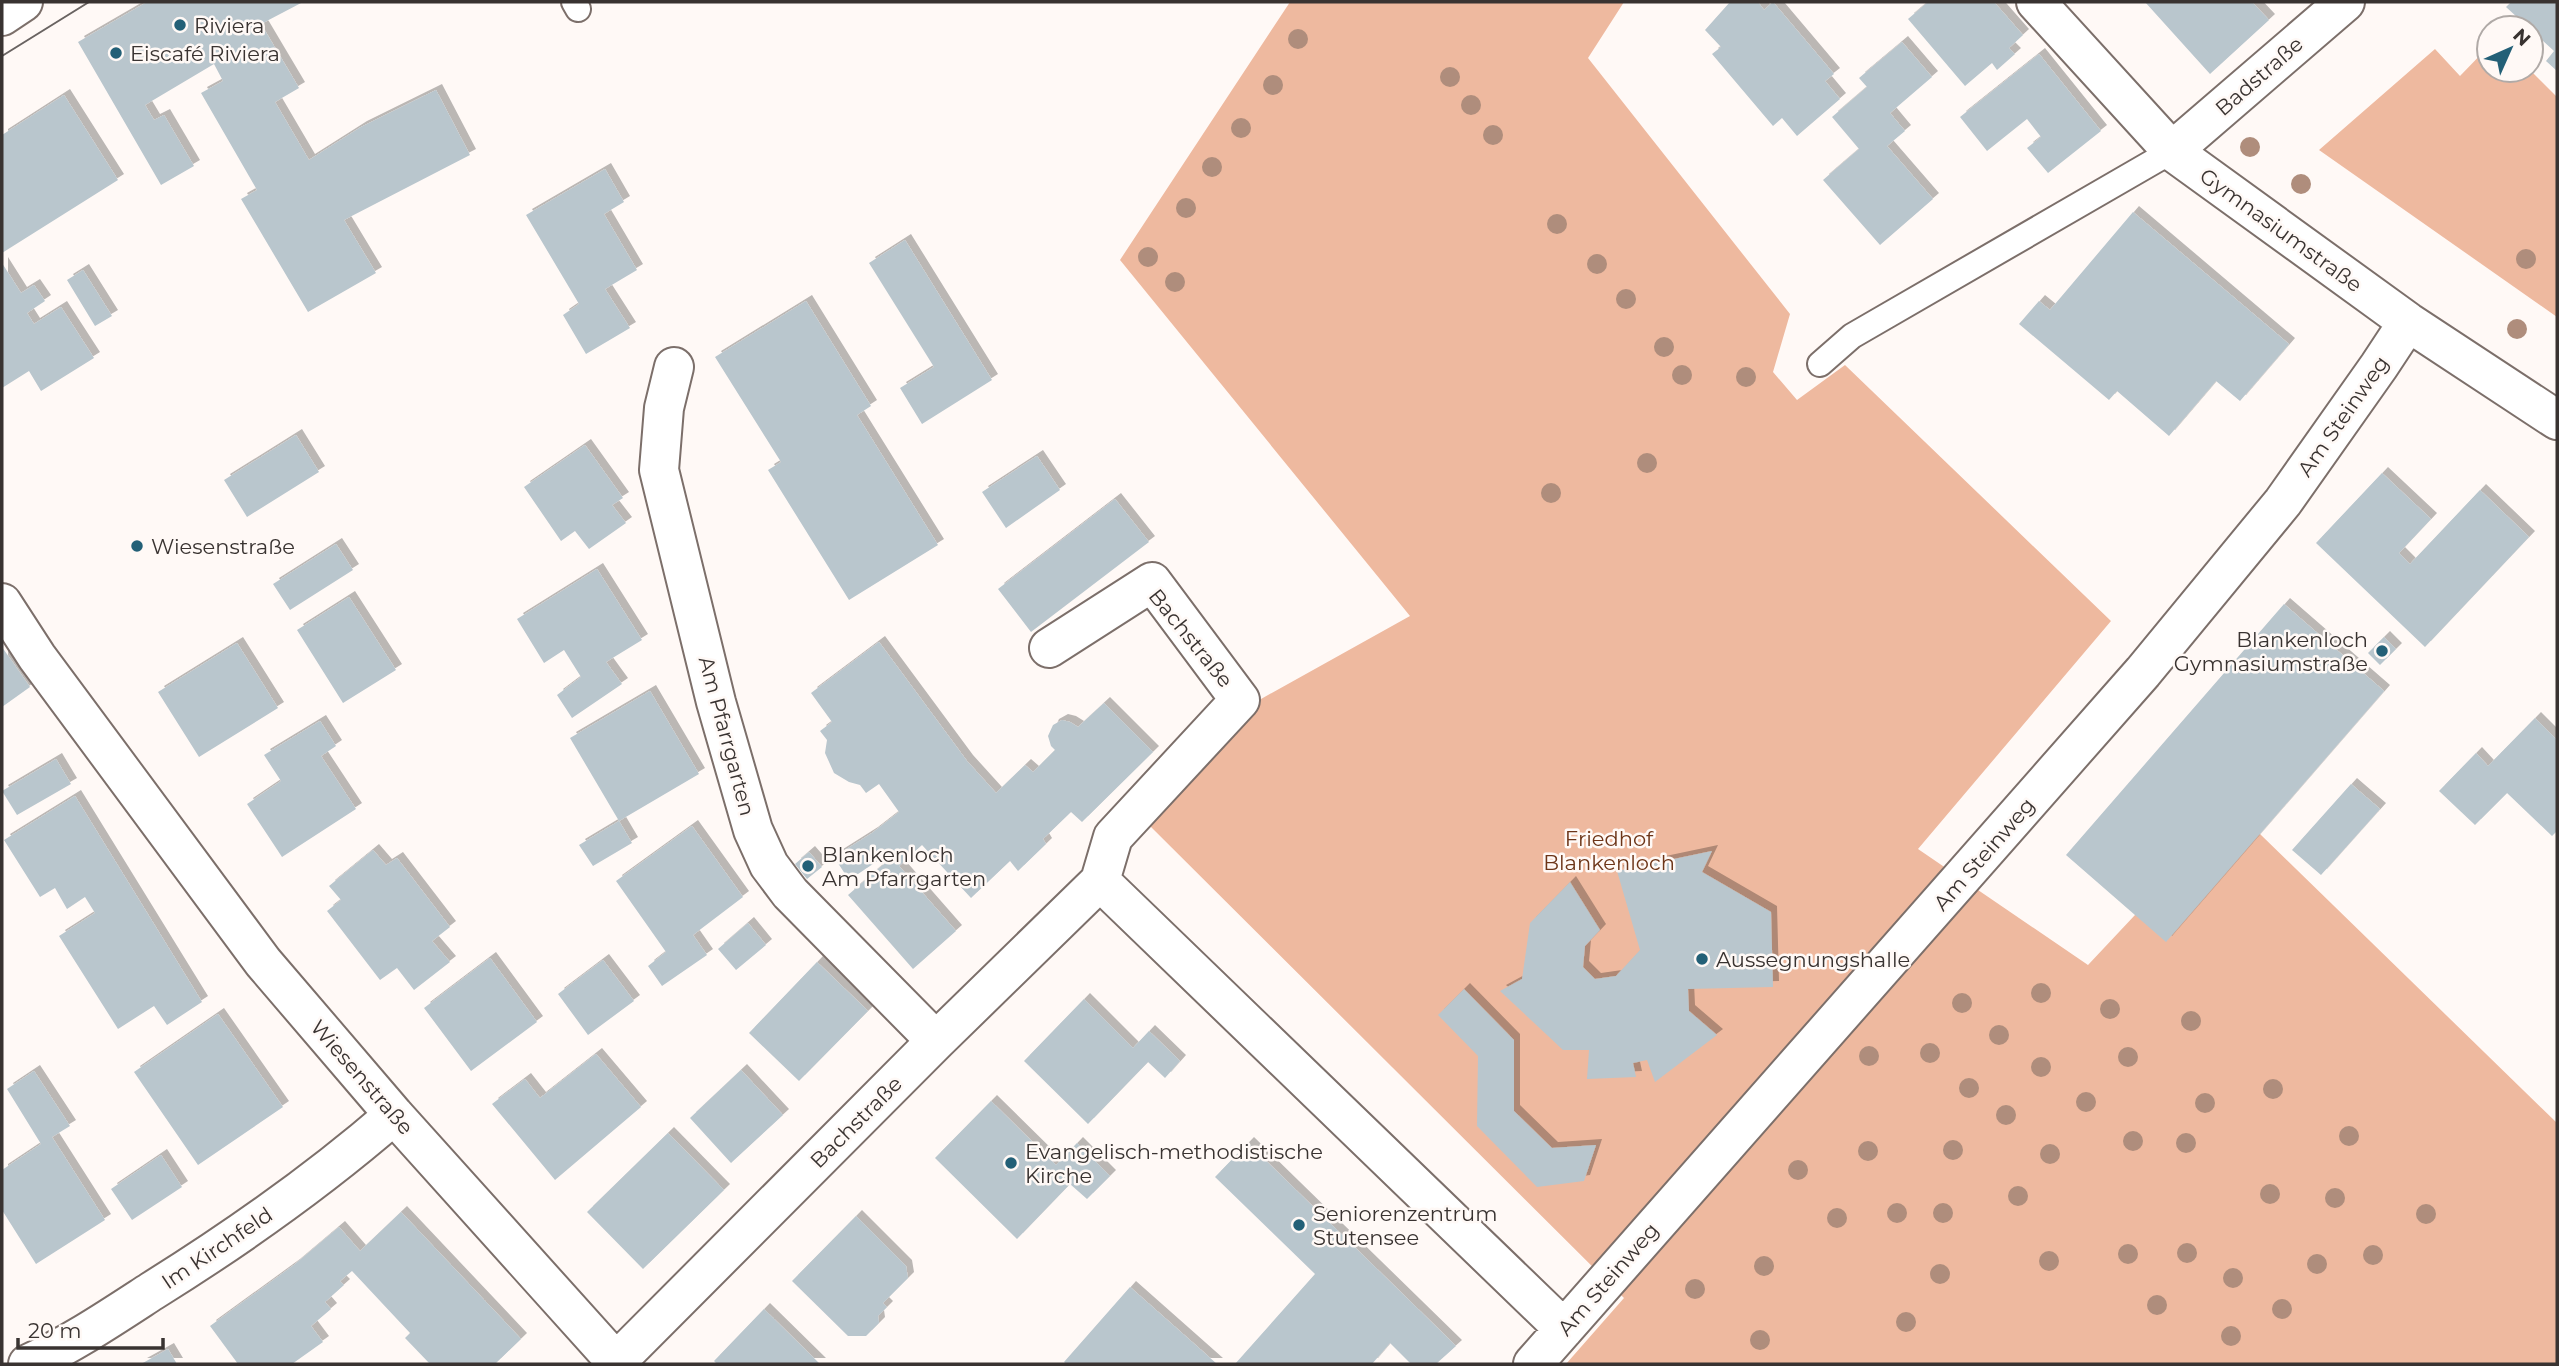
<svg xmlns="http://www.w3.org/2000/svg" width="2559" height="1366" font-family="Montserrat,sans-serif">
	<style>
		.green { fill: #eeb99f }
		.building { fill: #b9c6cd; filter: url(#shadow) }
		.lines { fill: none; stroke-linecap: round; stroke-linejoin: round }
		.lane-casing { stroke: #7c6f6a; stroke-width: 28 }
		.street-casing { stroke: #7c6f6a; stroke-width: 42 }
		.secondary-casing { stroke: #7c6f6a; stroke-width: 42 }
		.lane { stroke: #fff; stroke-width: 24 }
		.street { stroke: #fff; stroke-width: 38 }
		.secondary { stroke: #fff; stroke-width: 38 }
		.tram { stroke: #696361; stroke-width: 2 }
		.tree { fill: #af8d7c }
		.poi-dot { fill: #236077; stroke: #fff9f6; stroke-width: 2.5 }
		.labels { text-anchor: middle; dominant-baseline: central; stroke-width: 5; stroke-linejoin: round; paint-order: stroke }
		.poi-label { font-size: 21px; fill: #393331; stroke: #fff9f6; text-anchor: start }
		.street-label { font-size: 21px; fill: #393331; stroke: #fff9f6 }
		.park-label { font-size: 21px; fill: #6d3518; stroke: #fff9f6 }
	</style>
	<defs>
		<filter id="shadow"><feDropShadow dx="6" dy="-6" stdDeviation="0" flood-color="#0004"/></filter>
	</defs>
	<rect width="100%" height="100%" fill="#fff9f6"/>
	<path class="green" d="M 1290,2 L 1624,2 L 1588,58 L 1790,314 L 1773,372 L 1797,400 L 1845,365 L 2111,621 L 1918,849 L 2088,965 L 2135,915 L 2260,834 L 2557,1123 L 2557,1364 L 1566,1364 L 1624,1298 L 1148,824 L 1261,699 L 1410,616 L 1120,260 Z
		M 2489,46 L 2489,70 L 2530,70 L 2557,97 L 2557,317 L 2319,150 L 2435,49 L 2460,76 Z"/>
	<path class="building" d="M 147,2 L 303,2 L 261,24 L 299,88 L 275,102 L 309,160 L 361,127 L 436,90 L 470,155 L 344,220 L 376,273 L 308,312 L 241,199 L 257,190 L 201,93 L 223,81 L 214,64 L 145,105 L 154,120 L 164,115 L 194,166 L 161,185 L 78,42 Z
		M 1730,2 L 1758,2 L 1764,10 L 1773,2 L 1834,74 L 1825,81 L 1840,99 L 1797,136 L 1782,118 L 1773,126 L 1712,54 L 1721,47 L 1705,30 Z
		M 1928,2 L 1994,2 L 2023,35 L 2009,48 L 2015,54 L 1997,70 L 1992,63 L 1965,86 L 1908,19 Z
		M 2145,2 L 2252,2 L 2269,20 L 2210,74 Z
		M 2511,2 L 2557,2 L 2557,71 L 2546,61 L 2554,51 L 2506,7 Z
		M 1902,42 L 1932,77 L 1890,113 L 1905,131 L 1887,146 L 1933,199 L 1880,245 L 1823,180 L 1859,149 L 1832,117 L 1867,87 L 1859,78 Z
		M 2039,54 L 2101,131 L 2048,173 L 2027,148 L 2041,137 L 2027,119 L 1987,151 L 1960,117 Z
		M 64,95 L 118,180 L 2,253 L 2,135 Z
		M 605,169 L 624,202 L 604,214 L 637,270 L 605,289 L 630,328 L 586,354 L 563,315 L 579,304 L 526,215 Z
		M 2133,212 L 2289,344 L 2240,401 L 2216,381 L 2169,436 L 2117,391 L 2109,400 L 2019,324 L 2039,301 L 2050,310 Z
		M 905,240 L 992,380 L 922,424 L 900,388 L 934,367 L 869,263 Z
		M 2,263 L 21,293 L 34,285 L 45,301 L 27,313 L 34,324 L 61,307 L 94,358 L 41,391 L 29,371 L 2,388 Z
		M 83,270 L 112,316 L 95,326 L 67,280 Z
		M 806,301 L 871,406 L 857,415 L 938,545 L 849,600 L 768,470 L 781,462 L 715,357 Z
		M 296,435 L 319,472 L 247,517 L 224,480 Z
		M 585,445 L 623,498 L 612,505 L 626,523 L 589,549 L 575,531 L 561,541 L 524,487 Z
		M 1037,456 L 1060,490 L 1006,528 L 982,492 Z
		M 2382,473 L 2431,519 L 2399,553 L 2410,564 L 2480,490 L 2529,537 L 2425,647 L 2316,543 Z
		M 1115,499 L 1149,542 L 1031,632 L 998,589 Z
		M 336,544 L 353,570 L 290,610 L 273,584 Z
		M 597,569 L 642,640 L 606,662 L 622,684 L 572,718 L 557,695 L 581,677 L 564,650 L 544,663 L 517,619 Z
		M 349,597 L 396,670 L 343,703 L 297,630 Z
		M 2284,604 L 2384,691 L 2166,942 L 2066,855 Z
		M 2384,637 L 2396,649 L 2380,665 L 2368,653 Z
		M 879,642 L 967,761 L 996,793 L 1025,765 L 1033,772 L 1055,750 L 1051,746 L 1048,736 L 1053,725 L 1062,720 L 1070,722 L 1078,727 L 1104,703 L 1153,752 L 1082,822 L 1071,812 L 1043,839 L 1046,844 L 1018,871 L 1010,861 L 971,898 L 922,845 L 899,866 L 956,931 L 913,969 L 848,895 L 892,857 L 888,854 L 849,880 L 834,857 L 872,833 L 899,812 L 879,784 L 866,793 L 860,785 L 849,782 L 834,773 L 825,753 L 827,740 L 820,731 L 832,722 L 811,693 Z
		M 237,643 L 278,708 L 199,757 L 158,692 Z
		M 2,647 L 30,687 L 2,707 Z
		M 650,691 L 699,774 L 619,821 L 570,738 Z
		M 2535,718 L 2557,740 L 2557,831 L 2552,836 L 2507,793 L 2475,825 L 2439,791 L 2476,753 L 2488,766 Z
		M 320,721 L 336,746 L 321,756 L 356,809 L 282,857 L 247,804 L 281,781 L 264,755 Z
		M 56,759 L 71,784 L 17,815 L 2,791 Z
		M 2351,784 L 2380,809 L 2321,875 L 2292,850 Z
		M 75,796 L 202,1002 L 167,1025 L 154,1006 L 118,1029 L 59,936 L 95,913 L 85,897 L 67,909 L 55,888 L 40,897 L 4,840 Z
		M 619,821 L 632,843 L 593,866 L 579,845 Z
		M 692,826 L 743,897 L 693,935 L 707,955 L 662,986 L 648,966 L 666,952 L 616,881 Z
		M 373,850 L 386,865 L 397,858 L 450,927 L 432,941 L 450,962 L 414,990 L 397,968 L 380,980 L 327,911 L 341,900 L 329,886 Z
		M 1712,851 L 1702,872 L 1771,912 L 1773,987 L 1688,989 L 1689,1011 L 1717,1035 L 1655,1082 L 1647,1060 L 1633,1063 L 1636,1077 L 1587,1079 L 1589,1050 L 1563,1050 L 1500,991 L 1522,979 L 1530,923 L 1570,882 L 1600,930 L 1585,946 L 1583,967 L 1595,979 L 1616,976 L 1640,950 L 1617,871 Z
		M 809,852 L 822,867 L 807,879 L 795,864 Z
		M 748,923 L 766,945 L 736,970 L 718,949 Z
		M 490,958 L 537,1022 L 471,1071 L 424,1008 Z
		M 603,960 L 634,1001 L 588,1035 L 558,994 Z
		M 817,962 L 868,1011 L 799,1081 L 749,1033 Z
		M 1464,989 L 1514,1040 L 1514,1111 L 1552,1148 L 1596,1145 L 1584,1181 L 1537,1187 L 1477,1126 L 1478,1056 L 1438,1015 Z
		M 1084,999 L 1133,1048 L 1149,1031 L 1180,1061 L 1165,1078 L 1148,1062 L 1088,1124 L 1024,1061 Z
		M 218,1014 L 283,1107 L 198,1165 L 134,1072 Z
		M 596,1054 L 641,1107 L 555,1180 L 492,1104 L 525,1079 L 540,1098 Z
		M 741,1070 L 783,1115 L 731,1163 L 690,1118 Z
		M 34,1071 L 70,1126 L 52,1137 L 105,1220 L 36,1264 L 2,1210 L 2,1170 L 41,1144 L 7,1089 Z
		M 991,1101 L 1056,1165 L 1077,1143 L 1110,1176 L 1087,1199 L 1070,1184 L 1017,1239 L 935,1158 Z
		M 668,1133 L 724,1190 L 643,1269 L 587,1212 Z
		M 1248,1143 L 1456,1346 L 1436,1364 L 1411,1364 L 1390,1343 L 1372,1364 L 1235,1364 L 1315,1274 L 1215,1177 Z
		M 161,1155 L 182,1187 L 132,1220 L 111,1189 Z
		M 401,1212 L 521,1339 L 495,1364 L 430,1364 L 405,1338 L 410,1333 L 352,1271 L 340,1281 L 344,1285 L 325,1302 L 331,1309 L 311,1326 L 323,1342 L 292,1364 L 238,1364 L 210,1326 L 294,1265 L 339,1227 L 360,1251 Z
		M 856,1216 L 906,1266 L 908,1278 L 883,1303 L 887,1307 L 878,1316 L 879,1323 L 866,1336 L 848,1336 L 792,1281 Z
		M 1130,1287 L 1217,1364 L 1066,1364 L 1064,1362 Z
		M 764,1309 L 820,1364 L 717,1364 L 714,1361 Z
		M 168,1349 L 177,1364 L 141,1364 Z"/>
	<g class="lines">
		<defs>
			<path id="lane" d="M 574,2 L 578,9
				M 1820,364 L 1852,336 L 2172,151"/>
			<path id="street" d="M 2036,2 L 2172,151 L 2408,322 L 2557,420
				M 2172,151 L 2345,2
				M 674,367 L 664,408 L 659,470 L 716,702 L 753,830 L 769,865 L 790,893 L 936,1041
				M 2,603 L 37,657 L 263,962 L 394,1115 L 618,1364
				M 1049,648 L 1152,582 L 1240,700 L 1113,837 L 1100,881
				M 28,1364 C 72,1344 112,1317 152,1291 C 237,1238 318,1181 394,1115
				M 614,1364 L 936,1041 L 1100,881 L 1564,1329
				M 1533,1364 L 2143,672 L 2283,502 L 2379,366 L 2408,322"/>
			<path id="secondary" d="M 2,16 L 23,2"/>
		</defs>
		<use href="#lane" class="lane-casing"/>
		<use href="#street" class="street-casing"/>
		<use href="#secondary" class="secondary-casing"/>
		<use href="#lane" class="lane"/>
		<use href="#street" class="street"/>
		<use href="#secondary" class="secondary"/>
		<path class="tram" d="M 2,56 L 89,2"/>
	</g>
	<g class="tree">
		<circle cx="1298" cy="39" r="10"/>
		<circle cx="1450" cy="77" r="10"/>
		<circle cx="1273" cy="85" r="10"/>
		<circle cx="1471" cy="105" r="10"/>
		<circle cx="1241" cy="128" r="10"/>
		<circle cx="1493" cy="135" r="10"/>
		<circle cx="2250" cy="147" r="10"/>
		<circle cx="1212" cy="167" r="10"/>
		<circle cx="2301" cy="184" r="10"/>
		<circle cx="1186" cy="208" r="10"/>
		<circle cx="1557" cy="224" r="10"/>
		<circle cx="1148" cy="257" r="10"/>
		<circle cx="2526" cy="259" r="10"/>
		<circle cx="1597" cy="264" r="10"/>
		<circle cx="1175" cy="282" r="10"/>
		<circle cx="1626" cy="299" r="10"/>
		<circle cx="2517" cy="329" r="10"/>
		<circle cx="1664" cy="347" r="10"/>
		<circle cx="1682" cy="375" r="10"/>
		<circle cx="1746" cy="377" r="10"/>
		<circle cx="1647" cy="463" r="10"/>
		<circle cx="1551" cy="493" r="10"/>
		<circle cx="2041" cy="993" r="10"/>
		<circle cx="1962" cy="1003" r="10"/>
		<circle cx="2110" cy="1009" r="10"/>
		<circle cx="2191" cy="1021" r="10"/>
		<circle cx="1999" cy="1035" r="10"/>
		<circle cx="1930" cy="1053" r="10"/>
		<circle cx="1869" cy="1056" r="10"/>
		<circle cx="2128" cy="1057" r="10"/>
		<circle cx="2041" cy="1067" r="10"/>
		<circle cx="1969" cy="1088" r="10"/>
		<circle cx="2273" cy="1089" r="10"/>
		<circle cx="2086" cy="1102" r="10"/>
		<circle cx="2205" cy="1103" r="10"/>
		<circle cx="2006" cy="1115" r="10"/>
		<circle cx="2349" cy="1136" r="10"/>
		<circle cx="2133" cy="1141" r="10"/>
		<circle cx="2186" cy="1143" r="10"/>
		<circle cx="1953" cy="1150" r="10"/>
		<circle cx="1868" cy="1151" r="10"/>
		<circle cx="2050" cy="1154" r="10"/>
		<circle cx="1798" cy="1170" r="10"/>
		<circle cx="2270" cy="1194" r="10"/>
		<circle cx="2018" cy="1196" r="10"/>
		<circle cx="2335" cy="1198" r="10"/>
		<circle cx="1897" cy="1213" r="10"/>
		<circle cx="1943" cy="1213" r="10"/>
		<circle cx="2426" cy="1214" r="10"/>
		<circle cx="1837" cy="1218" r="10"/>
		<circle cx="2187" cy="1253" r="10"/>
		<circle cx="2128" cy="1254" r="10"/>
		<circle cx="2373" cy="1255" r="10"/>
		<circle cx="2049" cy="1261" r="10"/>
		<circle cx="2317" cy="1264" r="10"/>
		<circle cx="1764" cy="1266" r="10"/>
		<circle cx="1940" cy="1274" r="10"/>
		<circle cx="2233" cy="1278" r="10"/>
		<circle cx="1695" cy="1289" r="10"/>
		<circle cx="2157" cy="1305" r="10"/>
		<circle cx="2282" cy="1309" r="10"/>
		<circle cx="1906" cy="1322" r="10"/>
		<circle cx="2231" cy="1336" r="10"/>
		<circle cx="1760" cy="1340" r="10"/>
	</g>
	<g class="poi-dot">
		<circle cx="180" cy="25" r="7"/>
		<circle cx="116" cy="53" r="7"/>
		<circle cx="137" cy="546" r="7"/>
		<circle cx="2382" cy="651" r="7"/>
		<circle cx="808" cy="866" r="7"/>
		<circle cx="1702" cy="959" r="7"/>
		<circle cx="1011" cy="1163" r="7"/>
		<circle cx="1299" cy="1225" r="7"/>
	</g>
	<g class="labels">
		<g class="poi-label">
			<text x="194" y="25">Riviera</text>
			<text x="130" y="53">Eiscafé Riviera</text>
			<text x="151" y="546">Wiesenstraße</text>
			<text x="2368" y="639" text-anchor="end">Blankenloch<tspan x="2368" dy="24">Gymnasiumstraße</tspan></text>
			<text x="822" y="854">Blankenloch<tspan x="822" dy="24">Am Pfarrgarten</tspan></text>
			<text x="1716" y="959">Aussegnungshalle</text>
			<text x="1025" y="1151">Evangelisch-methodistische<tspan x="1025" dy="24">Kirche</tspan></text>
			<text x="1313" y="1213">Seniorenzentrum<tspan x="1313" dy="24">Stutensee</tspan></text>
		</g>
		<g class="street-label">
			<text transform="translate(2259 76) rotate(-41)">Badstraße</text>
			<text transform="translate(2281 230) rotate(36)">Gymnasiumstraße</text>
			<text transform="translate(2343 416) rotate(-55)">Am Steinweg</text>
			<text transform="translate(1191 638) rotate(51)">Bachstraße</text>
			<text transform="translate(727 736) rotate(75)">Am Pfarrgarten</text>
			<text transform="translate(1984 854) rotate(-49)">Am Steinweg</text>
			<text transform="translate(362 1077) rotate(49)">Wiesenstraße</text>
			<text transform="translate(856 1122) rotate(-45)">Bachstraße</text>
			<text transform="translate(217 1248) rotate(-34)">Im Kirchfeld</text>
			<text transform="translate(1608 1279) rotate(-49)">Am Steinweg</text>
		</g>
		<g class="park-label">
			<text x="1609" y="838">Friedhof<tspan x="1609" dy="24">Blankenloch</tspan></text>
		</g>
	</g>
	<rect width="2559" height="1366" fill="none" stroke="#393331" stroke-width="7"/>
	<g transform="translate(2510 49) rotate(45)"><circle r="33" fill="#fff9f6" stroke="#b0aaa7" stroke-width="2"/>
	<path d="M0-5L12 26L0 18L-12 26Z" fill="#236077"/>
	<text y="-10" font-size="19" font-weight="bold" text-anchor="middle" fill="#393331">N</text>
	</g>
	<path d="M18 1338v10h145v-10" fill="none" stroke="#393331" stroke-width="3.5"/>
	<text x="28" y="1338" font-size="21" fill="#393331" stroke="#fff9f6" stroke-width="5" paint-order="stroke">20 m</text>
</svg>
